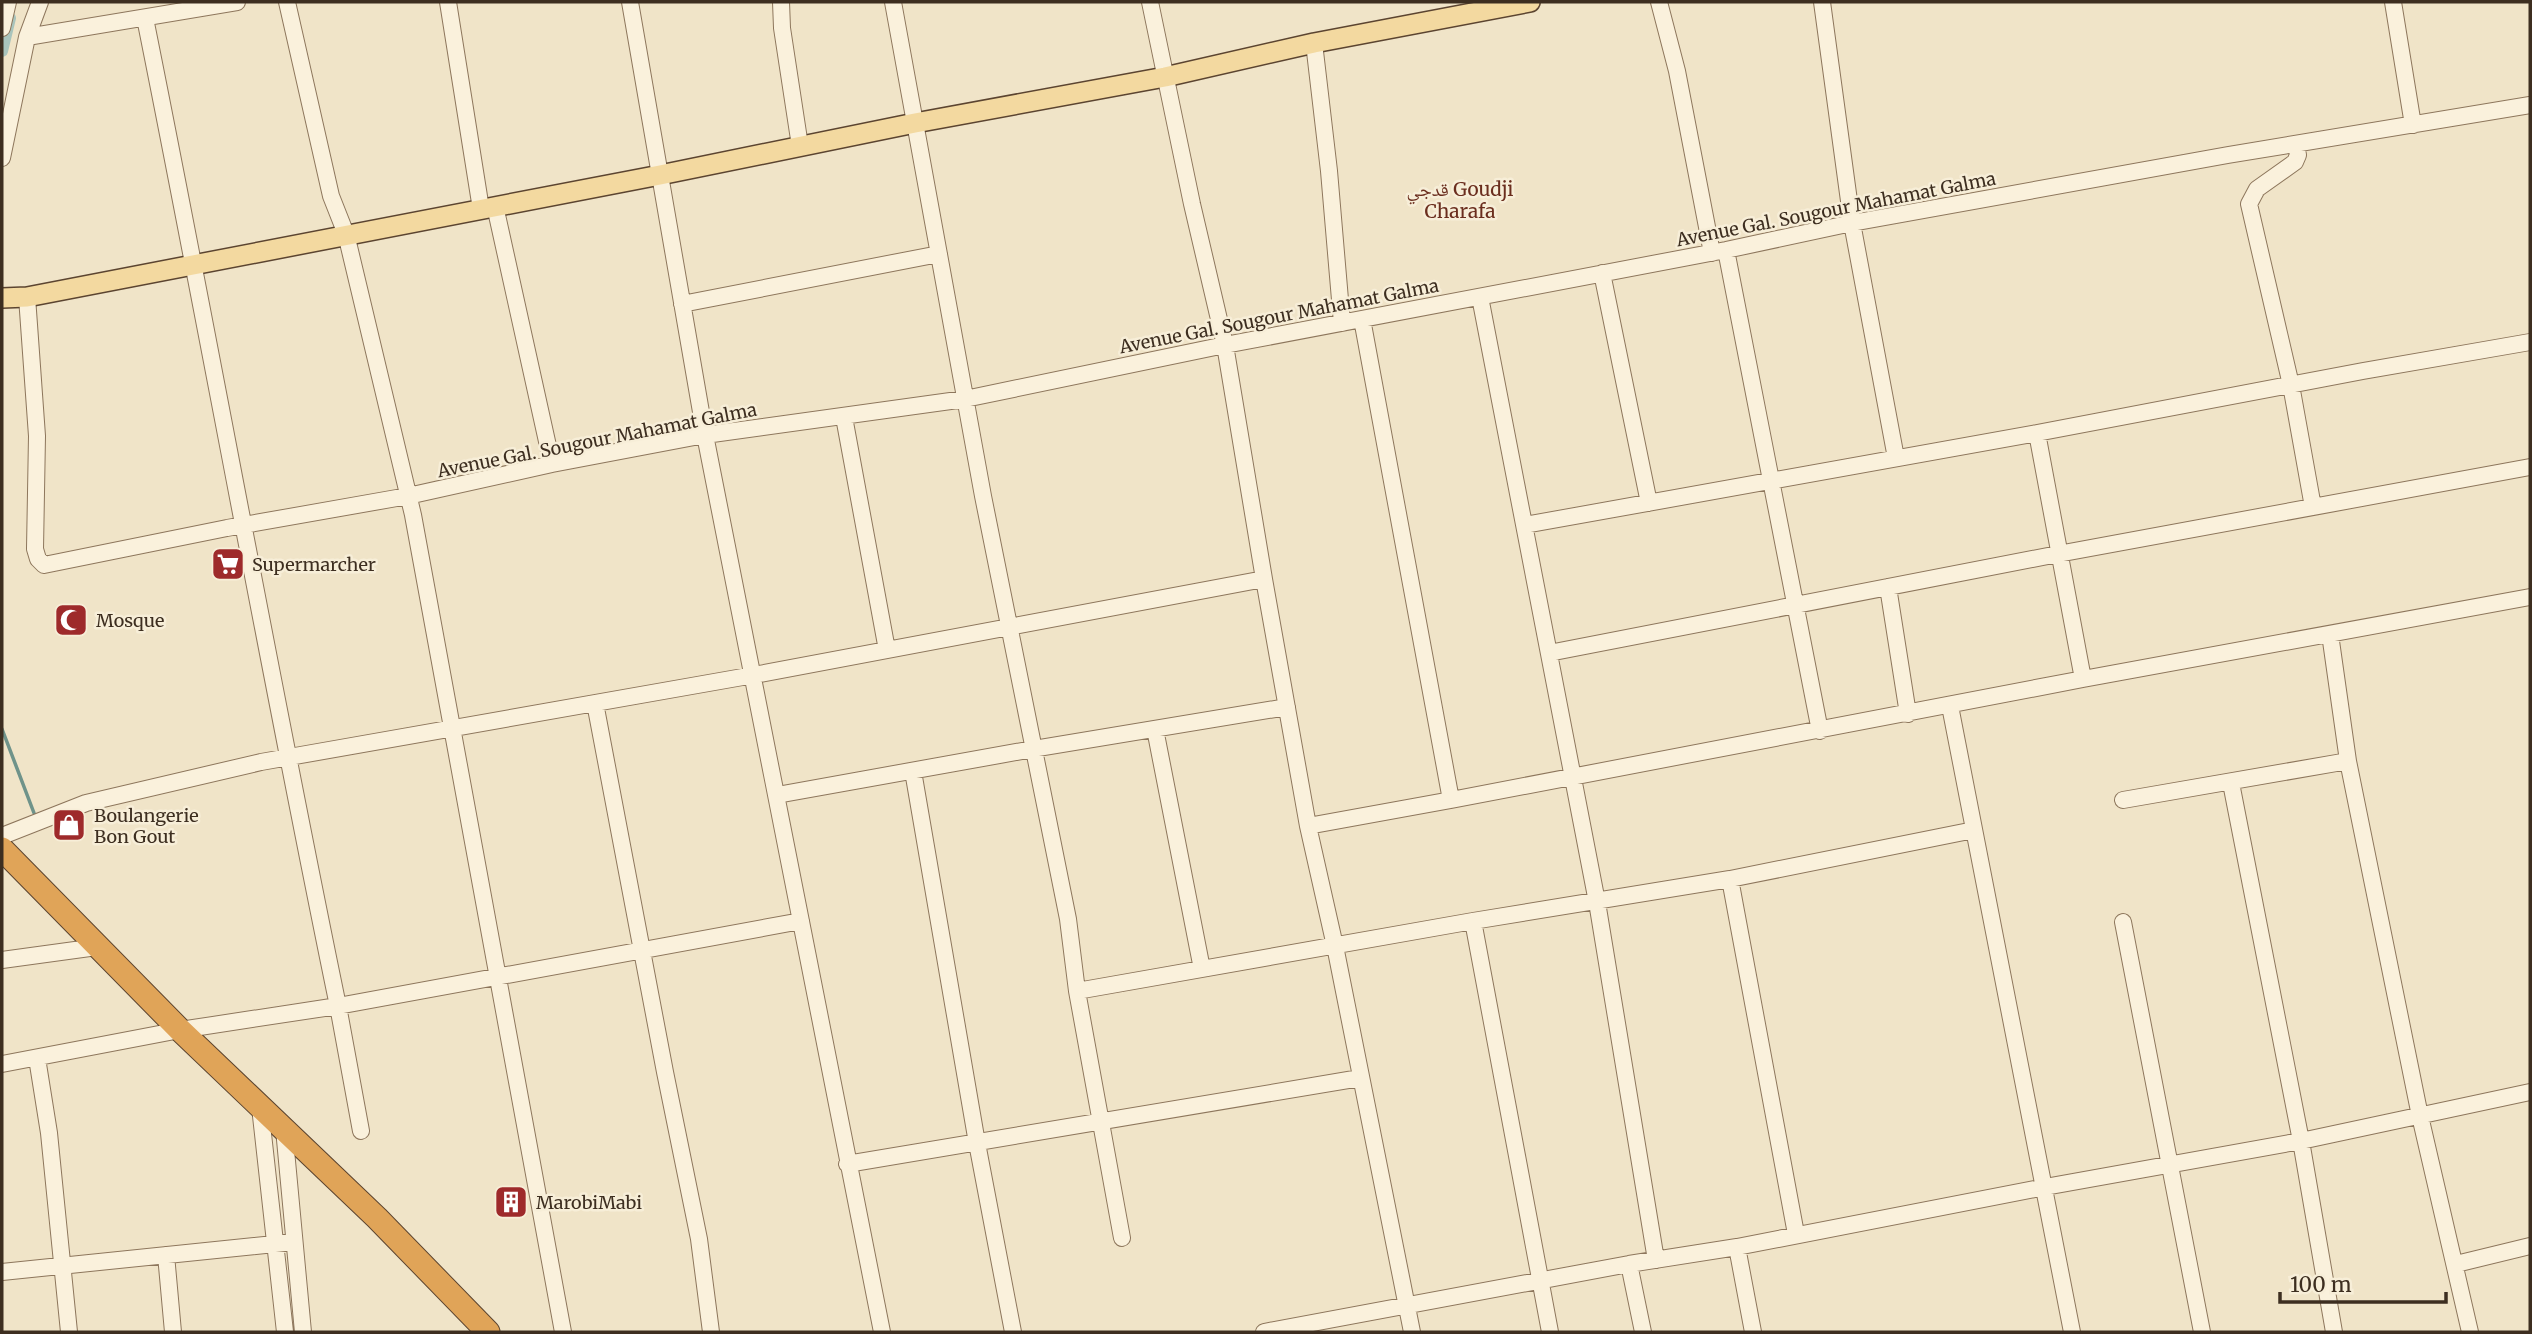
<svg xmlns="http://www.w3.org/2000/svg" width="2532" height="1334" font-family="Merriweather,'Noto Naskh Arabic',serif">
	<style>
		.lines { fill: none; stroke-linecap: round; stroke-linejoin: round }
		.stream { stroke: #6f938a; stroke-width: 3.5 }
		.canal { stroke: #a9c4bc; stroke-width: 12 }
		.minor-casing { stroke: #8d765c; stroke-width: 18 }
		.major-casing { stroke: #5b4430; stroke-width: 22 }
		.highway-casing { stroke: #5b4430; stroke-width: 25 }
		.minor { stroke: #faf1dc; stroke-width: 16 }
		.major { stroke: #f3d9a0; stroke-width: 19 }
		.highway { stroke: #e0a458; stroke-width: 23 }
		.labels { text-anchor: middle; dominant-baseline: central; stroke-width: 5; stroke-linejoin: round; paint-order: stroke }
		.street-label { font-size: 18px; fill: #3d2e20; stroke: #f7eed8 }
		.poi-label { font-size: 18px; fill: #3d2e20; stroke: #f7eed8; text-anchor: start }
		.neighbourhood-label { font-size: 19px; fill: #6b2e1e; stroke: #f7eed8 }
	</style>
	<rect width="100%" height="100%" fill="#f0e4c8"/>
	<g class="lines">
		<path class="stream" d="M 2,729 L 34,813"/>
		<path class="canal" d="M 2,51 L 10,18"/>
		<defs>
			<path id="minor" d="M 287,2 L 331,196 L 346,234 L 413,515 L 563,1332
				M 448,2 L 481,209
				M 630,2 L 705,435 L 882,1332
				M 781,2 L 782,28 L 800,146
				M 893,2 L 983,496 L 1068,919 L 1077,991 L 1122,1238
				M 1150,2 L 1192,204 L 1225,345 L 1264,579 L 1308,826 L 1335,946 L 1412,1332
				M 1659,2 L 1677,71 L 1712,253
				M 1822,2 L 1852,223 L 1896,458
				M 2393,2 L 2413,125
				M 2,28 L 8,2
				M 27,37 L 237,2
				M 1314,43 L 1329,171 L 1342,323
				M 2296,144 L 2298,155 L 2295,162 L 2257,189 L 2249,204 L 2291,385 L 2313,507
				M 2,158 L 27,37 L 40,2
				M 495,206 L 552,464
				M 1726,250 L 1820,731
				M 1602,273 L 1649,503
				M 27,297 L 37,436 L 35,549 L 38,559 L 44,565 L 227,528 L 408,496 L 552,464 L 705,435 L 965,399 L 1225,345 L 1726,250 L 1852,223 L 2228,155 L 2530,105
				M 1480,297 L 1597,902 L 1656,1260
				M 682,304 L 939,254
				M 844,417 L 887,650
				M 2037,433 L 2083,679
				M 1525,525 L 2037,433 L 2363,371 L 2530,342
				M 1888,587 L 1908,714
				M 2330,634 L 2348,761 L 2420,1116 L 2470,1332
				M 1549,653 L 2058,554 L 2530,467
				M 595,703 L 665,1072 L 699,1239 L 711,1332
				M 1950,706 L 2072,1332
				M 1155,729 L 1202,969
				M 913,771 L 977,1143 L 1013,1332
				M 2231,783 L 2301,1141 L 2334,1332
				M 777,795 L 1033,749 L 1287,707
				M 1451,800 L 2083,679 L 2530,597
				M 2123,800 L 2348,761
				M 1308,826 L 1451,800 L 1362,319
				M 2,836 L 86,803 L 261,762 L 754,675 L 1264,579
				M 1730,879 L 1796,1234
				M 1473,921 L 1550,1332
				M 2123,922 L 2202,1332
				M 2,960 L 97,947
				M 1077,991 L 1473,921 L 1730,879 L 1974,830
				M 37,1058 L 49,1133 L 69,1332
				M 2,1064 L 180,1030 L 338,1006 C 270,677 211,347 145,18
				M 260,1107 L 285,1332
				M 284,1129 L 303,1332
				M 361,1131 L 338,1006 L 801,921
				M 847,1164 L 1360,1078
				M 166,1255 L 173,1332
				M 1629,1264 L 1643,1332
				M 2456,1264 L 2530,1246
				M 2,1272 L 294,1242
				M 1264,1332 L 1629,1264 L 1737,1247
				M 1753,1332 L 1737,1247 L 2045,1187 L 2301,1141 L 2530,1092"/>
			<path id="major" d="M 2,298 L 27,297 L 660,175 L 915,123 L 1165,77 L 1314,43 L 1530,2"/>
			<path id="highway" d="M 2,849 L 180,1030 L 377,1218 L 488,1332"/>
		</defs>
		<use href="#minor" class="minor-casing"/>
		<use href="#major" class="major-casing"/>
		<use href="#highway" class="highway-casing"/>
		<use href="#minor" class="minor"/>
		<use href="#major" class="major"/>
		<use href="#highway" class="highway"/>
	</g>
	<defs>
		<symbol id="supermarket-square" viewBox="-11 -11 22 22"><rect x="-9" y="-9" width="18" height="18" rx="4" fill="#9e2a2b" stroke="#f7eed8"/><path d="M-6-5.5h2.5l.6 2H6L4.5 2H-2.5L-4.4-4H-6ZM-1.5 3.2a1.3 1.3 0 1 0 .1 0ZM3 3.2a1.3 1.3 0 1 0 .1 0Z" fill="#fff"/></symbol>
		<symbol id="mosque-square" viewBox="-11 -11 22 22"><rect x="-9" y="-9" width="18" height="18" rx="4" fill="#9e2a2b" stroke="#f7eed8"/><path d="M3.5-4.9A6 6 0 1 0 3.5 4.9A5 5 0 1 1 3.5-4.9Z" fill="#fff"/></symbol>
		<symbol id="shop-square" viewBox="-11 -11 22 22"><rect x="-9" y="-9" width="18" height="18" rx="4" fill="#9e2a2b" stroke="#f7eed8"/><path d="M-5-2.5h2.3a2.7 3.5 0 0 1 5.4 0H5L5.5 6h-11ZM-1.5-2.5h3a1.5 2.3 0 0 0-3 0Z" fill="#fff"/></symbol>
		<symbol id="building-square" viewBox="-11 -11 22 22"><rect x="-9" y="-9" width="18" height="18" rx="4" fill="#9e2a2b" stroke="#f7eed8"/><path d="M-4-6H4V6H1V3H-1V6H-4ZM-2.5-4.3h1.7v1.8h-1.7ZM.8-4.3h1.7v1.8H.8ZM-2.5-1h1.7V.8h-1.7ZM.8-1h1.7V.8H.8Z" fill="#fff"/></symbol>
	</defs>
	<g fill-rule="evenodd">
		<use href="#supermarket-square" x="209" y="545" width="38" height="38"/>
		<use href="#mosque-square" x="52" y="601" width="38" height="38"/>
		<use href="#shop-square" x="50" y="806" width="38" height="38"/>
		<use href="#building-square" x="492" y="1183" width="38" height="38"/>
	</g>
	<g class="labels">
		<g class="street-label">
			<text transform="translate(1836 209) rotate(-11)">Avenue Gal. Sougour Mahamat Galma</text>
			<text transform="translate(1279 316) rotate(-11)">Avenue Gal. Sougour Mahamat Galma</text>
			<text transform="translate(597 440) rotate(-11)">Avenue Gal. Sougour Mahamat Galma</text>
		</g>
		<g class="poi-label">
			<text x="252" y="564">Supermarcher</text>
			<text x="96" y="620">Mosque</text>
			<text x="94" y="815">Boulangerie<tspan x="94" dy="21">Bon Gout</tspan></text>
			<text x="536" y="1202">MarobiMabi</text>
		</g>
		<g class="neighbourhood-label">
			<text x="1460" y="189">قدجي Goudji<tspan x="1460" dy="22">Charafa</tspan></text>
		</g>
	</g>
	<rect width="2532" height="1334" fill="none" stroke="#3d2e20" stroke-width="7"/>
	<path d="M2280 1292v10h166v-10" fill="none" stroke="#3d2e20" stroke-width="3.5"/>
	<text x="2290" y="1292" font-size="21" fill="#3d2e20" stroke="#f7eed8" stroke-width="5" paint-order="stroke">100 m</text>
</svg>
